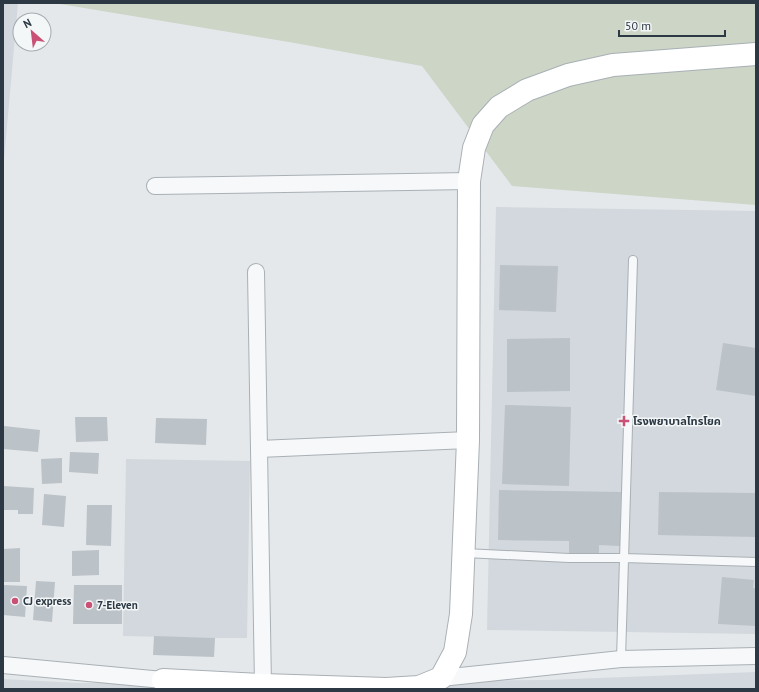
<svg xmlns="http://www.w3.org/2000/svg" width="759" height="692" font-family="'PT Sans','Noto Sans Thai',sans-serif">
	<style>
		.built { fill: #d2d8dd }
		.green { fill: #ccd5c6 }
		.building { fill: #bbc2c8 }
		.lines { fill: none; stroke-linecap: round; stroke-linejoin: round }
		.service-casing { stroke: #a9b0b5; stroke-width: 10 }
		.minor-casing { stroke: #a9b0b5; stroke-width: 18 }
		.secondary-casing { stroke: #a9b0b5; stroke-width: 24 }
		.service { stroke: #f7f8fa; stroke-width: 8 }
		.minor { stroke: #f7f8fa; stroke-width: 16 }
		.secondary { stroke: #fff; stroke-width: 22 }
		.poi-dot { fill: #c95176; stroke: #f4f7f8; stroke-width: 1.5 }
		.labels { text-anchor: middle; dominant-baseline: central; stroke-width: 3; stroke-linejoin: round; paint-order: stroke }
		.poi-label { font-size: 11px; font-weight: bold; fill: #2c3843; stroke: #f4f7f8; text-anchor: start }
	</style>
	<rect width="100%" height="100%" fill="#e4e8eb"/>
	<path class="built" d="M 3,3 L 18,3 L 3,171 Z
		M 496,207 L 756,211 L 756,634 L 487,630 Z
		M 126,459 L 250,461 L 247,638 L 215,638 L 123,636 Z
		M 756,672 L 756,689 L 3,689 L 3,679 L 78,683 L 547,680 Z"/>
	<path class="green" d="M 54,3 L 756,3 L 756,205 L 512,186 L 422,66 L 289,42 Z"/>
	<path class="building" d="M 500,265 L 558,266 L 556,312 L 499,310 Z
		M 570,338 L 570,391 L 507,392 L 507,339 Z
		M 723,343 L 756,348 L 756,396 L 716,390 Z
		M 505,405 L 571,407 L 569,486 L 502,484 Z
		M 75,417 L 107,417 L 108,441 L 76,442 Z
		M 156,418 L 207,419 L 206,445 L 155,443 Z
		M 4,426 L 40,430 L 38,452 L 3,449 Z
		M 70,452 L 99,453 L 98,474 L 69,472 Z
		M 62,458 L 62,483 L 42,484 L 41,459 Z
		M 3,486 L 34,488 L 33,514 L 18,514 L 18,510 L 3,510 Z
		M 499,490 L 621,492 L 620,546 L 599,545 L 599,558 L 569,558 L 569,541 L 498,540 Z
		M 659,492 L 756,493 L 756,537 L 658,535 Z
		M 44,494 L 66,496 L 64,527 L 42,525 Z
		M 87,505 L 112,505 L 111,546 L 86,545 Z
		M 20,548 L 20,582 L 3,582 L 3,549 Z
		M 99,550 L 99,575 L 72,576 L 72,551 Z
		M 722,577 L 754,580 L 753,588 L 756,588 L 756,626 L 718,624 Z
		M 36,581 L 55,582 L 52,622 L 33,620 Z
		M 3,585 L 27,586 L 25,617 L 3,615 Z
		M 74,585 L 122,585 L 122,624 L 73,624 Z
		M 154,636 L 215,638 L 214,657 L 153,655 Z"/>
	<g class="lines">
		<defs>
			<path id="service" d="M 465,553 L 569,558 L 624,558 L 756,562
				M 621,659 L 633,260"/>
			<path id="minor" d="M 155,186 L 469,181
				M 256,272 L 263,685
				M 259,449 L 468,440
				M 3,665 L 163,680
				M 441,678 L 621,659 L 756,656"/>
			<path id="secondary" d="M 163,680 L 263,685 L 386,689 L 419,687 L 441,678 L 455,652 L 461,614 L 468,440 L 469,181 L 474,148 L 483,125 L 499,107 L 527,90 L 568,75 L 613,65 L 756,54"/>
		</defs>
		<use href="#service" class="service-casing"/>
		<use href="#minor" class="minor-casing"/>
		<use href="#secondary" class="secondary-casing"/>
		<use href="#service" class="service"/>
		<use href="#minor" class="minor"/>
		<use href="#secondary" class="secondary"/>
	</g>
	<g class="poi-dot">
		<path d="M622 415h4v4h4v4h-4v4h-4v-4h-4v-4h4z"/>
		<circle cx="15" cy="601" r="4"/>
		<circle cx="89" cy="605" r="4"/>
	</g>
	<g class="labels">
		<g class="poi-label">
			<text x="633" y="421">โรงพยาบาลไทรโยค</text>
			<text x="23" y="601">CJ express</text>
			<text x="97" y="605">7-Eleven</text>
		</g>
	</g>
	<rect width="759" height="692" fill="none" stroke="#2c3843" stroke-width="8"/>
	<g transform="translate(32 32) rotate(332)"><circle r="19" fill="#f4f7f8" stroke="#a4abb0"/>
	<path d="M0-3L7 15L0 10L-7 15Z" fill="#c95176"/>
	<text y="-6" font-size="11" font-weight="bold" text-anchor="middle" fill="#2c3843">N</text>
	</g>
	<path d="M619 30v6h106v-6" fill="none" stroke="#2c3843" stroke-width="2"/>
	<text x="625" y="30" font-size="12" fill="#2c3843" stroke="#f4f7f8" stroke-width="3" paint-order="stroke">50 m</text>
</svg>
